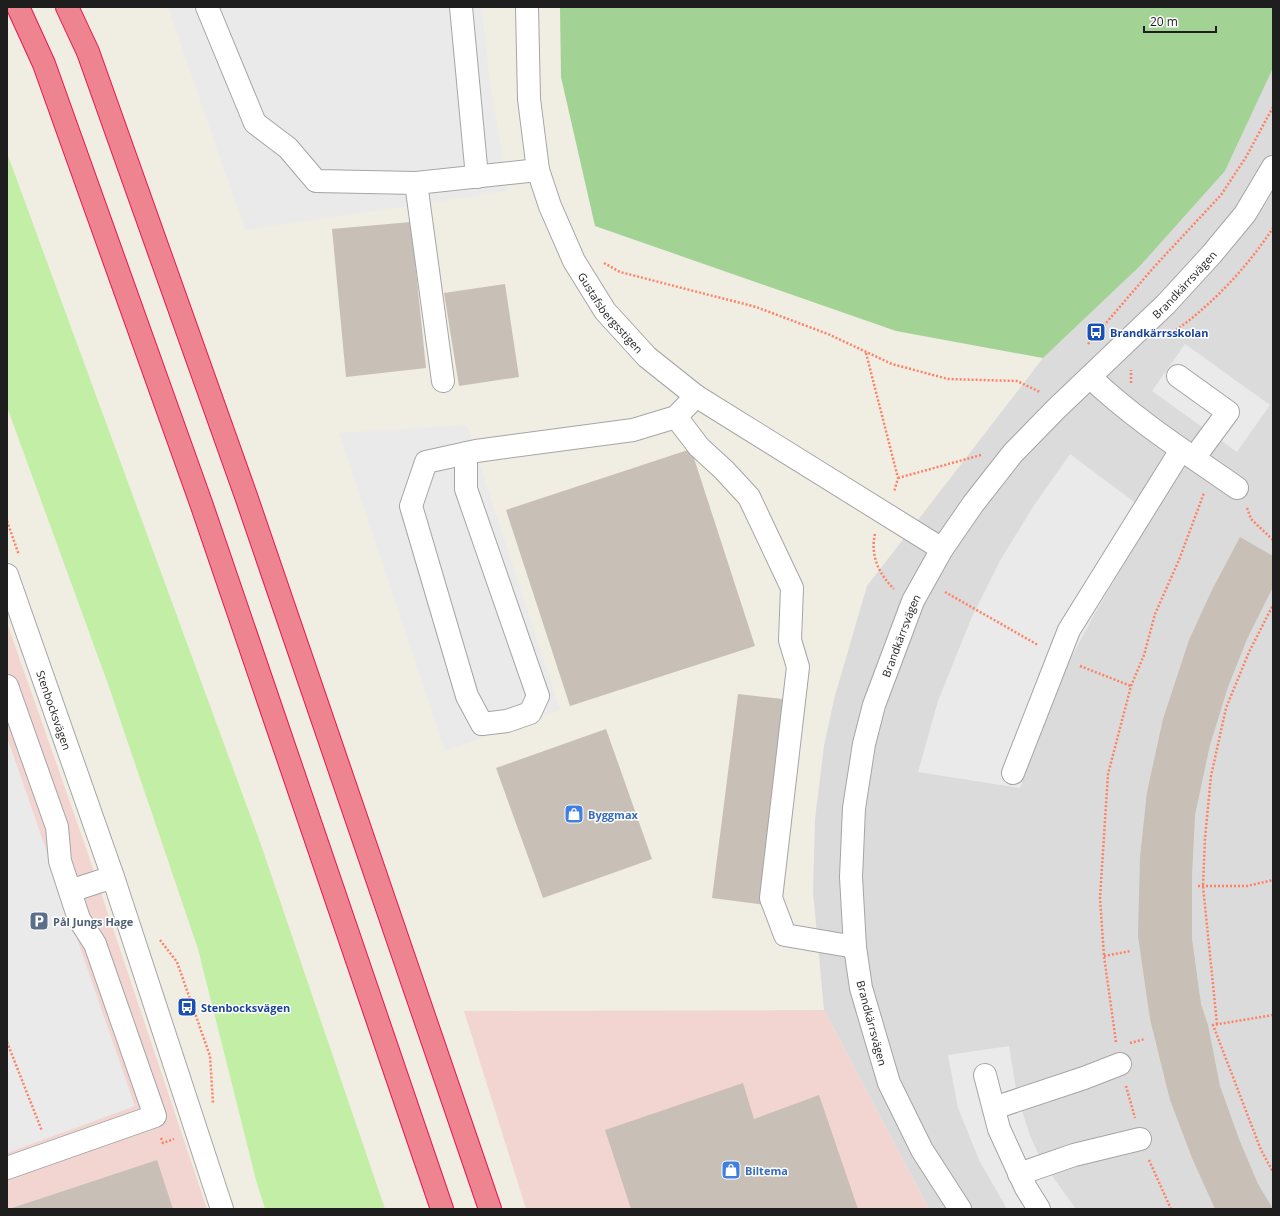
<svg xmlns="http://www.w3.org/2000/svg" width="1280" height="1216" font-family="'Open Sans',sans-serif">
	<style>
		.residential { fill: #dcdbdb }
		.commercial { fill: #f2d5d1 }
		.grass { fill: #c3eea5 }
		.forest { fill: #a2d294 }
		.parking { fill: #eaeaea }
		.building { fill: #c8bfb6 }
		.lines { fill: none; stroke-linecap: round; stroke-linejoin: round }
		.minor-casing { stroke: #a5a5a5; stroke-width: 24 }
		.highway-casing { stroke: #e8164e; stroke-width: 24 }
		.path { stroke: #ff8165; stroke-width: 2.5; stroke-dasharray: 2 2; stroke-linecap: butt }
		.minor { stroke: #fff; stroke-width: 22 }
		.highway { stroke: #ed8490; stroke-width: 22 }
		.labels { text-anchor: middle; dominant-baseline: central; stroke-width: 3; stroke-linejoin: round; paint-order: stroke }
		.street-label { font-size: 11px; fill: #1e1e1e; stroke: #fff }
		.transit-label { font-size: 11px; font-weight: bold; fill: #164399; stroke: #fff; text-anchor: start }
		.shop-label { font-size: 11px; font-weight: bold; fill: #366cbe; stroke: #fff; text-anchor: start }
		.service-label { font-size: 11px; font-weight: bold; fill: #4e5e75; stroke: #fff; text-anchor: start }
	</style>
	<rect width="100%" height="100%" fill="#f0ede3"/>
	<path class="residential" d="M 1273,68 L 1273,1209 L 929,1209 L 824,1010 L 813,892 L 815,819 L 824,746 L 834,699 L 867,586 L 1043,358 L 1140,266 L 1225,171 Z"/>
	<path class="commercial" d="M 7,623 L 85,845 L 207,1209 L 7,1209 Z
		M 824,1010 L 929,1209 L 526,1209 L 464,1011 Z"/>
	<path class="grass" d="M 7,153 L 260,842 L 385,1209 L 265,1209 L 256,1180 L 198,949 L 108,684 L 7,407 Z"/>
	<path class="forest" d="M 560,7 L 1273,7 L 1273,68 L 1225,171 L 1140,266 L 1043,358 L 896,331 L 595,226 L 561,77 Z"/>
	<path class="parking" d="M 168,7 L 482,7 L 489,77 L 508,191 L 245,230 Z
		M 1185,344 L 1270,405 L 1237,452 L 1152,391 Z
		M 467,425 L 560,710 L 445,751 L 339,433 Z
		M 1070,454 L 1153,516 L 1095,613 L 1071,658 L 1052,699 L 1020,788 L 918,772 L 938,701 L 971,619 L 1001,559 L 1033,507 Z
		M 7,737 L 135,1106 L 7,1153 Z
		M 1009,1046 L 1017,1095 L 1030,1136 L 1042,1162 L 1076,1209 L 1007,1209 L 979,1160 L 958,1108 L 948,1055 Z"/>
	<path class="building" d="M 411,222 L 426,368 L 346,377 L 332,229 Z
		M 505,284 L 519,377 L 459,386 L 444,293 Z
		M 691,449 L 755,646 L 570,706 L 506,510 Z
		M 1240,537 L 1273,556 L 1273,587 L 1247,639 L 1228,687 L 1210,745 L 1195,815 L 1192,876 L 1192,939 L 1201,1004 L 1208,1025 L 1220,1086 L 1239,1139 L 1258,1184 L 1273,1209 L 1215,1209 L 1192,1158 L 1170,1100 L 1150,1019 L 1138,936 L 1140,857 L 1147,792 L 1163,719 L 1189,640 L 1212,590 Z
		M 738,694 L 792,700 L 765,905 L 712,898 Z
		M 606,729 L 652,859 L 543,898 L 496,768 Z
		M 743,1083 L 754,1119 L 819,1095 L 858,1209 L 631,1209 L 605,1130 Z
		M 157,1160 L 173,1209 L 9,1209 Z"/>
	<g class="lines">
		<defs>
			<g id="minor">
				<path d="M 207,7 L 255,123 L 288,148 L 316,181 L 416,183 L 538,170"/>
				<path d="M 461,7 L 477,177"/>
				<path id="s1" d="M 527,7 L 529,99 L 538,170 L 550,206 L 574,261 L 605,311 L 647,357 L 696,396 L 942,549"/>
				<path d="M 416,183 L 443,381"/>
				<path d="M 1178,376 L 1228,412 L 1194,458"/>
				<path d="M 1090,377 C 1135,420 1187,453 1237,488"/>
				<path d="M 676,417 L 699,447 L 724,470 L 749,497 L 792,588 L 790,640 L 798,667 L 771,898 L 785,935 L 855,947"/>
				<path d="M 466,453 L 466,489 L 538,696 L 530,713 L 507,721 L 482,724 L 467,696 L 411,506 L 426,462 L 476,451 L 633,430 L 676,417 L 696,396"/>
				<path id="s2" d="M 7,575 L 113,877 L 222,1209"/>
				<path d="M 7,686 L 57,827 L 60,861 L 79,919 L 95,944 L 155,1116 L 7,1168"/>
				<path d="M 1013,773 L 1069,630 L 1181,450"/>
				<path d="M 70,891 L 113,877"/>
				<path d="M 985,1075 L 999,1129 L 1026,1188 L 1039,1209"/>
				<path d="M 994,1108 L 1084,1078 L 1120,1064"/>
				<path d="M 1019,1174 L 1074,1155 L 1140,1139"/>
				<path id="s3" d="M 960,1209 L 922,1150 L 889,1083 L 861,988 L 855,947 L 851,877 L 854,808 L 864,744 L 874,705 L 913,601 L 942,549 L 973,504 L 1013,453 L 1056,409 L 1166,304 L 1211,255 L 1245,214 L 1273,167"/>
			</g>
			<path id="highway" d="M 18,7 L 44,64 L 201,503 L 442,1209
				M 67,7 L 88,52 L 246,496 L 490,1209"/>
		</defs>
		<use href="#minor" class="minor-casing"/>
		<use href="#highway" class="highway-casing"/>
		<path class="path" d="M 604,263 L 620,272 L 756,307 L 828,334 L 892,364 L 948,379 L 1017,381 L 1040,392
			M 1176,330 C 1213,304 1248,266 1273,228
			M 1088,344 L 1154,267 L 1221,195 L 1246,157 L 1273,107
			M 866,353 L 898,478 L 894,492
			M 1131,383 L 1131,370
			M 898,478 L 981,455
			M 1247,508 L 1251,519 L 1273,540
			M 7,521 L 19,555
			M 875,534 C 870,556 879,574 894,589
			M 945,592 L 1038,645
			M 1080,666 L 1131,686
			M 1198,886 L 1247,886 L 1273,880
			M 160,940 L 177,962 L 210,1056 L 213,1103
			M 1104,956 L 1131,951
			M 1273,1015 L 1213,1025 L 1261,1150 L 1273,1172
			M 1217,1024 L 1203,886 L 1205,838 L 1211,776 L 1226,708 L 1249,652 L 1273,605
			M 7,1042 L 42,1131
			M 1116,1042 L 1104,956 L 1100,898 L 1108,774 L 1131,686 L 1144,655 L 1155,614 L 1179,560 L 1204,493
			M 1130,1043 L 1145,1039
			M 1126,1086 L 1135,1118
			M 161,1138 L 163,1143 L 174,1139
			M 1149,1160 L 1171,1209"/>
		<use href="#minor" class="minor"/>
		<use href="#highway" class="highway"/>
	</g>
	<defs>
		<symbol id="bus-square" viewBox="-11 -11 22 22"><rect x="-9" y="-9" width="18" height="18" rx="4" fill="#1a4fb4" stroke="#fff"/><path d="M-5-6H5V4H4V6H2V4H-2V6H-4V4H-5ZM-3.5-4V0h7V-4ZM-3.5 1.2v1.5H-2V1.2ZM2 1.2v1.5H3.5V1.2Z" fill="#fff"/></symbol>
		<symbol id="shop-square" viewBox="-11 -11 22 22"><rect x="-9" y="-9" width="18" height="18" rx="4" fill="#3f7fe0" stroke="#fff"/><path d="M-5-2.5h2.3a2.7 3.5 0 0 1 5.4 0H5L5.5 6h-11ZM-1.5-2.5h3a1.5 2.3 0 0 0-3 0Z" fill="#fff"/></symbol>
		<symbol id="parking-square" viewBox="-11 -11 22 22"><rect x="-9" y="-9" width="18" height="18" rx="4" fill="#5c6f8a" stroke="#fff"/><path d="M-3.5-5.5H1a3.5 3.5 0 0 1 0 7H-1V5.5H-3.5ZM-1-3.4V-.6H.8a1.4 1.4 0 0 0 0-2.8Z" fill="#fff"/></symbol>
	</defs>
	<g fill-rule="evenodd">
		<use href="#bus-square" x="1085" y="321" width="22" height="22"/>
		<use href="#shop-square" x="563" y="803" width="22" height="22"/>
		<use href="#parking-square" x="28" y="910" width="22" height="22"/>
		<use href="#bus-square" x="176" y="996" width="22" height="22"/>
		<use href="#shop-square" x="720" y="1159" width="22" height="22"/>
	</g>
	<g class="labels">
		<g class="street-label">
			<text stroke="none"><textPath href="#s3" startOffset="1060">Brandkärrsvägen</textPath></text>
			<text stroke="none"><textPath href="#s1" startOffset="325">Gustafsbergsstigen</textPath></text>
			<text stroke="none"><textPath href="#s3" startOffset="604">Brandkärrsvägen</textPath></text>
			<text stroke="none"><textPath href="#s2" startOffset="143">Stenbocksvägen</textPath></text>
			<text transform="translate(872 1023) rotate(75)">Brandkärrsvägen</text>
		</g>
		<g class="transit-label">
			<text x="1110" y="332">Brandkärrsskolan</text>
			<text x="201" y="1007">Stenbocksvägen</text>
		</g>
		<g class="shop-label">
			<text x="588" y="814">Byggmax</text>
			<text x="745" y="1170">Biltema</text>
		</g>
		<g class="service-label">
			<text x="53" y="921">Pål Jungs Hage</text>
		</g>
	</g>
	<rect width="1280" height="1216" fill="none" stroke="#1e1e1e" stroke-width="16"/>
	<path d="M1144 26v6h72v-6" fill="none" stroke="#1e1e1e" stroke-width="2"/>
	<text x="1150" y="26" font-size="12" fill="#1e1e1e" stroke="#ffffff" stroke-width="3" paint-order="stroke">20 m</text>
</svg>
